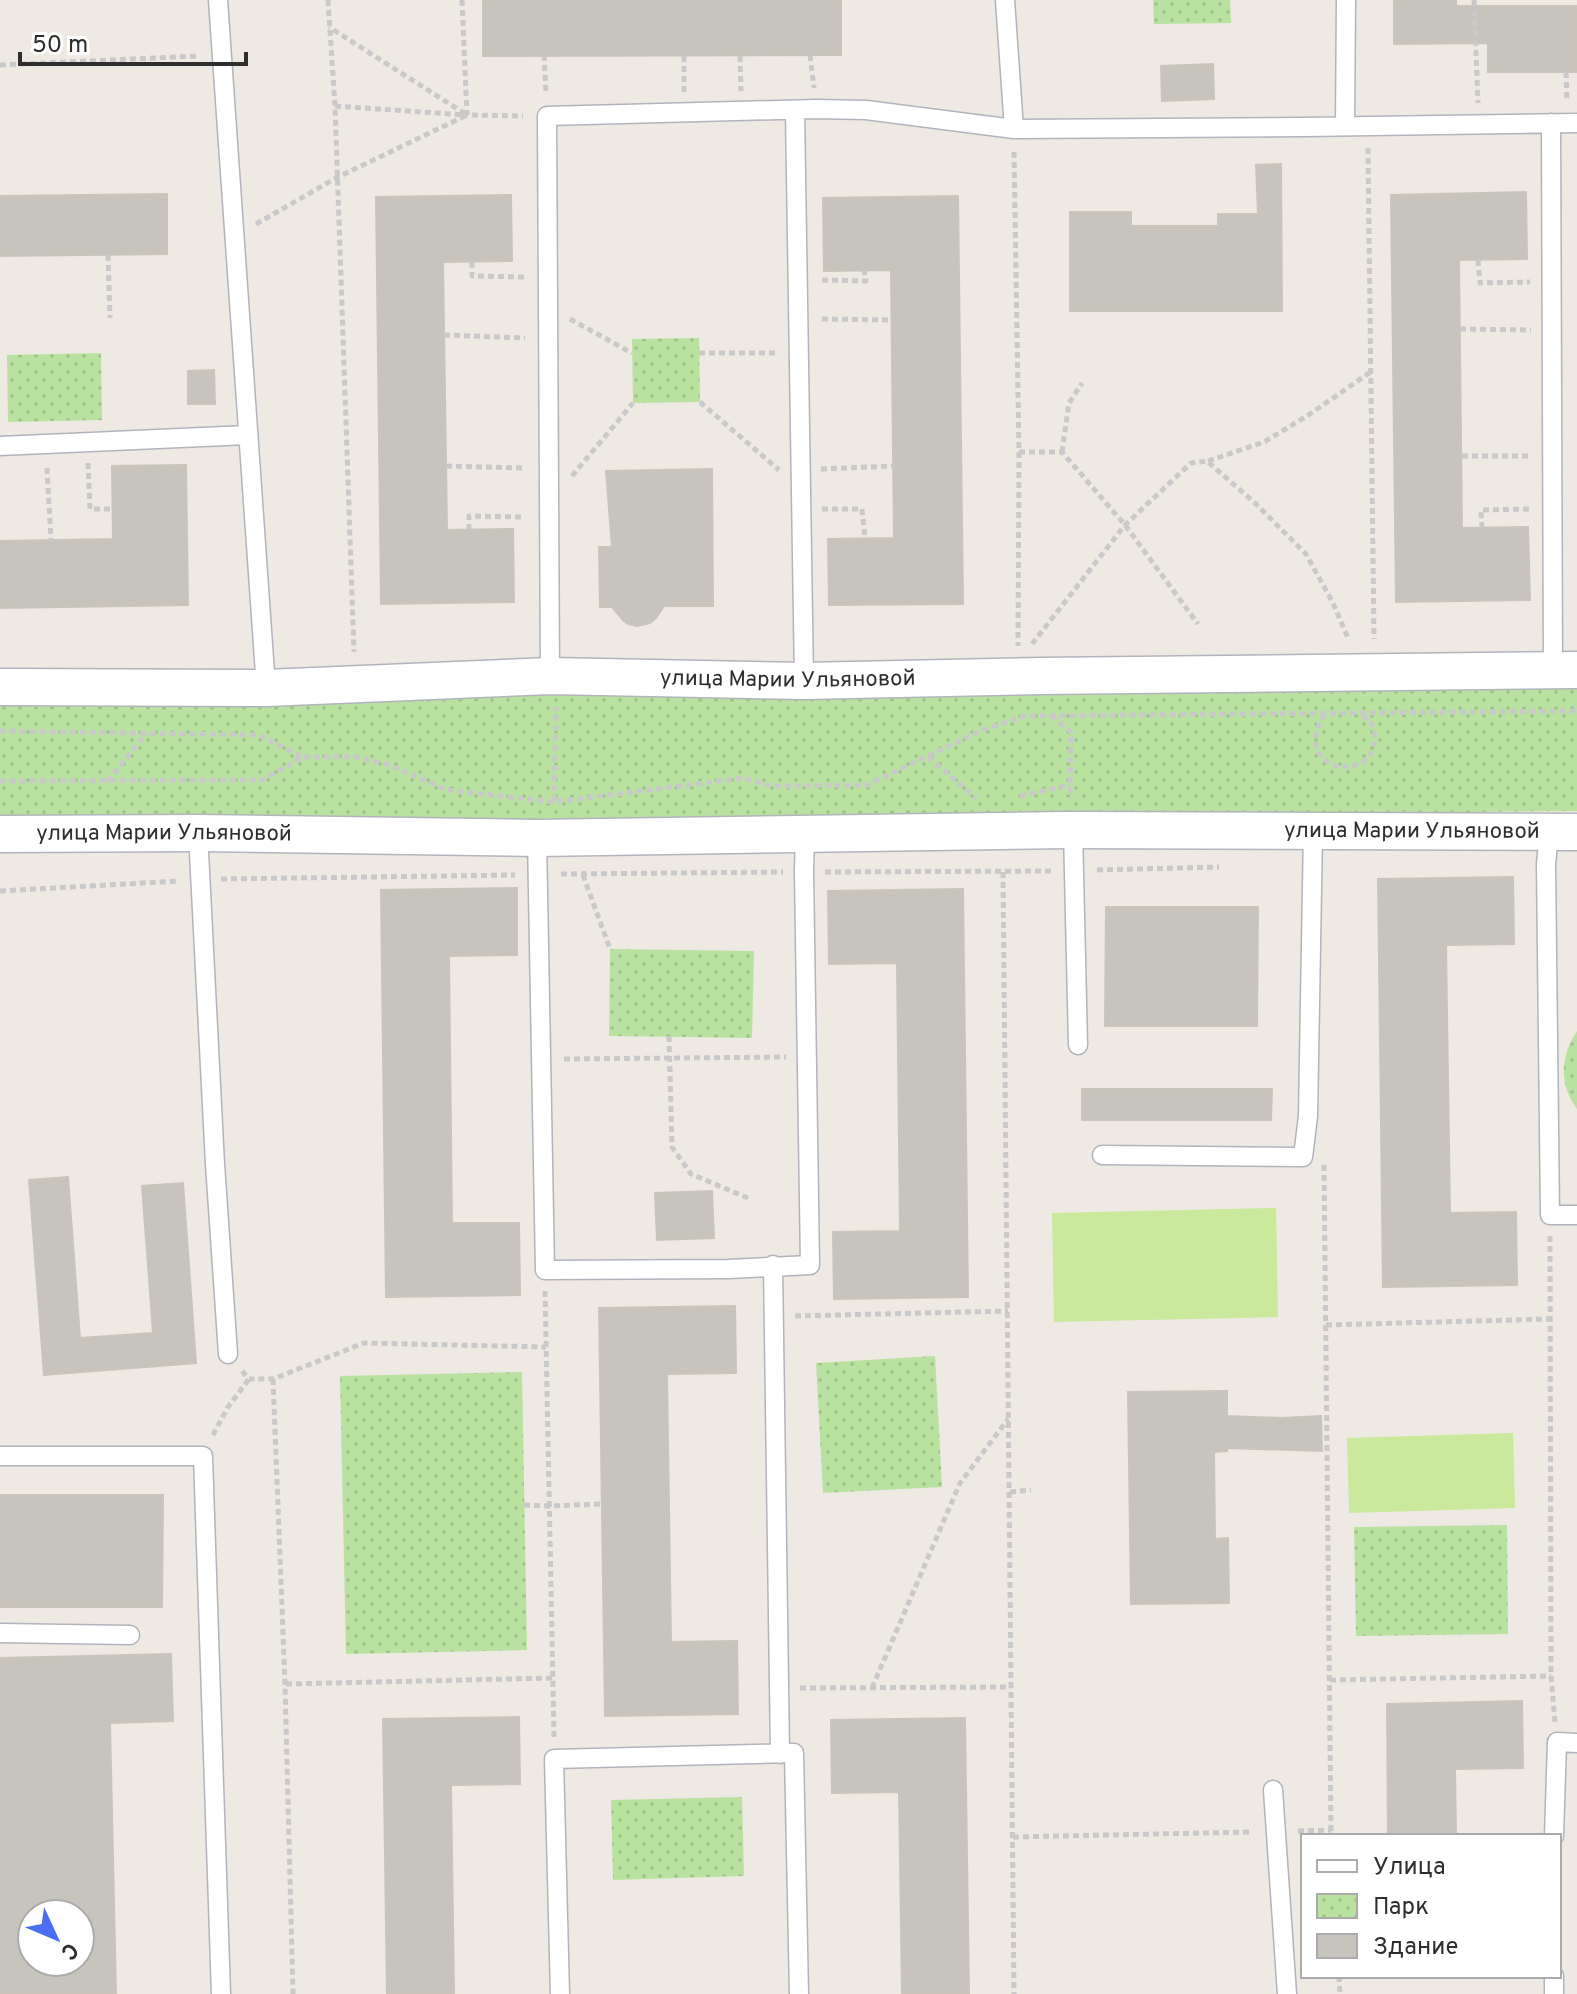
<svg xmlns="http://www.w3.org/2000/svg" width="1577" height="1994" font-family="Overpass,sans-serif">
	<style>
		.park { fill: url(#park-dots) }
		.pitch { fill: #cae99d }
		.building { fill: #c7c3bd; stroke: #cac4bb; stroke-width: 2; fill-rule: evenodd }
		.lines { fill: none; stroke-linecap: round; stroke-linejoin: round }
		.service-casing { stroke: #b2b4bd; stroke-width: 21 }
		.minor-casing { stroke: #b2b4bd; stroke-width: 39 }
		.path { stroke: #c9c9c9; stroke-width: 5; stroke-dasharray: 6 4; stroke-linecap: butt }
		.service { stroke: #fff; stroke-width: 18 }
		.minor { stroke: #fff; stroke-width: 36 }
		.labels { text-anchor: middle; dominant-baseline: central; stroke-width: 8; stroke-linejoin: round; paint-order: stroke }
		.street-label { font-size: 22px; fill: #2e2e2e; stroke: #fff }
	</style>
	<defs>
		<pattern id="park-dots" width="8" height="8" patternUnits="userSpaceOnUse" patternTransform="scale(2)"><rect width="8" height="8" fill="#b9e2a1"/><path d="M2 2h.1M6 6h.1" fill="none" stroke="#9fc28b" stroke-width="1.8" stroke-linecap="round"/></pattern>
	</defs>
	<rect width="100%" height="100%" fill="#eee9e2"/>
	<path class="park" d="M 1153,0 L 1230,0 L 1231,23 L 1154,24 Z
		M 699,338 L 700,402 L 633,403 L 632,339 Z
		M 101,353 L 102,420 L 8,422 L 7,355 Z
		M 1577,676 L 1577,811 L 0,825 L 0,690 Z
		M 610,949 L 754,951 L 752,1038 L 609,1036 Z
		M 1577,1031 L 1577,1109 C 1558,1084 1561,1055 1577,1031 Z
		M 935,1356 L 942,1487 L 823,1493 L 816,1363 Z
		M 522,1372 L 527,1650 L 346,1654 L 340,1376 Z
		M 1507,1525 L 1508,1634 L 1356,1636 L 1354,1527 Z
		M 742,1797 L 744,1876 L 613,1880 L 611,1800 Z"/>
	<path class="pitch" d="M 1276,1208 L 1278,1317 L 1054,1322 L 1052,1213 Z
		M 1513,1433 L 1515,1508 L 1349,1513 L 1347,1438 Z"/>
	<path class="building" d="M 483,0 L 841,0 L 841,55 L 483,56 Z
		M 1394,0 L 1456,0 L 1456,6 L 1577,6 L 1577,72 L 1488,72 L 1488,43 L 1394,44 Z
		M 1213,64 L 1214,99 L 1162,101 L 1161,66 Z
		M 1281,164 L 1282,311 L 1070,311 L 1070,212 L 1131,212 L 1131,226 L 1218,226 L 1218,214 L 1258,214 L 1256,165 Z
		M 1526,192 L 1527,259 L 1459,260 L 1462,528 L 1528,527 L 1530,600 L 1396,602 L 1391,195 Z
		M 167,194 L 167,254 L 0,256 L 0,196 Z
		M 511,195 L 512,261 L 443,262 L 447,530 L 513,529 L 514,602 L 381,604 L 376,197 Z
		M 958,196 L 963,604 L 829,605 L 828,539 L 894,538 L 891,270 L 824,271 L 823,198 Z
		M 214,370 L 215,404 L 188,404 L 188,371 Z
		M 186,465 L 188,605 L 0,608 L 0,541 L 113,539 L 112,466 Z
		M 712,469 L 713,606 L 664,606 L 656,618 L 650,623 L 637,626 L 628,624 L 623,620 L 612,607 L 600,607 L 599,547 L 612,547 L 606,471 Z
		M 1513,877 L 1514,944 L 1446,945 L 1450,1213 L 1516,1212 L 1517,1285 L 1383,1287 L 1378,879 Z
		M 517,888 L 517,955 L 449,956 L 452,1223 L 519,1223 L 520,1295 L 386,1297 L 381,890 Z
		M 963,889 L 968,1297 L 834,1299 L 833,1232 L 900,1231 L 897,963 L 829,964 L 828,891 Z
		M 1106,907 L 1258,907 L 1257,1026 L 1105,1026 Z
		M 1082,1089 L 1272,1089 L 1271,1120 L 1082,1120 Z
		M 68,1177 L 80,1338 L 153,1333 L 142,1186 L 183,1183 L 196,1363 L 44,1375 L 29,1180 Z
		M 712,1191 L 714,1238 L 657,1240 L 655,1193 Z
		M 735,1306 L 736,1373 L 667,1374 L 671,1642 L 737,1641 L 738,1714 L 605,1716 L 599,1308 Z
		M 1227,1391 L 1227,1416 L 1281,1418 L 1321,1416 L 1322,1451 L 1227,1448 L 1227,1451 L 1214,1452 L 1215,1539 L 1228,1538 L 1229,1603 L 1131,1604 L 1128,1392 Z
		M 0,1495 L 163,1495 L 162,1607 L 0,1607 Z
		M 171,1654 L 173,1721 L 110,1723 L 116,1994 L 0,1994 L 0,1658 ZM 32,1914 L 80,1914 L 80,1962 L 32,1962 Z
		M 1522,1701 L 1523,1768 L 1455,1769 L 1456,1836 L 1388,1836 L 1387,1704 Z
		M 519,1717 L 520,1784 L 451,1785 L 454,1994 L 387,1994 L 383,1719 Z
		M 965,1718 L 969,1994 L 902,1994 L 899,1792 L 832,1793 L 831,1720 Z"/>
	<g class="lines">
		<defs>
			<path id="service" d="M 218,0 L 266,688
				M 1005,0 L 1014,129
				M 795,111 L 804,681
				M 1551,123 L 1553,671
				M 1345,125 L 1346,0
				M 0,446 L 248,435
				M 550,676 L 547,116 L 816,109 L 866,110 L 1014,129 L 1304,127 L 1577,123
				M 1073,830 L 1078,1045
				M 198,833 L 215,1164 L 228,1354
				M 1549,833 L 1546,864 L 1550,1215 L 1577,1215
				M 537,838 L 545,1270 L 729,1269 L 810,1265 L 804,871 L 805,833
				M 1102,1155 L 1303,1157 L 1308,1116 L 1313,831
				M 773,1265 L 780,1754
				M 0,1456 L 203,1456 L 221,1994
				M 0,1633 L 130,1635
				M 1273,1790 L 1287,1994
				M 1554,1836 L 1557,1742 L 1577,1743
				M 560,1994 L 554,1759 L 794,1753 L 799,1994
				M 1554,1994 L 1554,1976"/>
			<g id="minor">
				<path id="s1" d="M 0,687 L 266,688 L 550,676 L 804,681 L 1042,676 L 1577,670"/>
				<path id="s2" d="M 0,834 L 198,833 L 537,838 L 1068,830 L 1577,832"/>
			</g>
		</defs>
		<use href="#service" class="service-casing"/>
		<use href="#minor" class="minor-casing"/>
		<path class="path" d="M 328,0 L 335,106 L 354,652
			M 462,0 L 467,115 L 523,116
			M 1474,0 L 1478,103
			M 544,55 L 546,94
			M 810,55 L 814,88
			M 740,56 L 741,91
			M 0,65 L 199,56
			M 1566,72 L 1567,102
			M 684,92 L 684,55
			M 335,106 L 466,115
			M 1368,148 L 1374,639
			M 1014,152 L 1019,452 L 1018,646
			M 256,224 L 336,178 L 467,115 L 329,27
			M 108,255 L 110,318
			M 1478,260 L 1480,283 L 1530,282
			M 472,262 L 472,276 L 524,277
			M 822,280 L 866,281 L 864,270
			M 570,319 L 632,353
			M 822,319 L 892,320
			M 1460,329 L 1531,330
			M 444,335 L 525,338
			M 699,353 L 778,353
			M 700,402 L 779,470
			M 1019,452 L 1062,452 L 1125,525 L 1198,624
			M 1062,452 L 1069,403 L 1082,383
			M 1462,456 L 1531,456
			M 1208,461 L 1264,442 L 1307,416 L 1372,371
			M 88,463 L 90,509 L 112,509
			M 446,466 L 525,468
			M 47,468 L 51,540
			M 821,469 L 894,466
			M 572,476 L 633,403
			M 822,509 L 862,509 L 865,538
			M 1482,528 L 1481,510 L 1531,509
			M 469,530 L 469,516 L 525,517
			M 1032,644 L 1125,525 L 1191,463 L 1207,461 L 1255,503 L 1306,554 L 1333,603 L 1348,638
			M 1325,714 C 1287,770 1373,787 1375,738 C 1375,732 1372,725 1370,720 L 1361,715
			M 1052,716 L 1071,732 L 1070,798
			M 0,731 L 259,735 L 302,757
			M 928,757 L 976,798
			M 0,781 L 262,780 L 303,757 L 357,757 L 389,765 L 447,790 L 554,802 L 743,778 L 773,786 L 867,785 L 982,730 L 1025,716 L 1577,711
			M 107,781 L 146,734
			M 1020,796 L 1070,785
			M 554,801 L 556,707
			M 1097,870 L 1219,867
			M 825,872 L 1051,871
			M 1003,872 L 1014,1994
			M 561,874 L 783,872
			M 583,875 L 610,949
			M 221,879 L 515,875
			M 0,891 L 179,881
			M 669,1036 L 672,1147 L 691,1174 L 748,1198
			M 564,1059 L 786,1057
			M 1324,1165 L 1331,1836
			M 1550,1236 L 1551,1676 L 1555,1722
			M 545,1291 L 554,1737
			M 795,1316 L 1008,1311
			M 1326,1325 L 1549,1319
			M 242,1371 L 249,1379 L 273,1379 L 364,1343 L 546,1347
			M 273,1379 L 285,1684 L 293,1994
			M 213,1435 L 228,1407 L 249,1379
			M 1010,1492 L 1031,1490
			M 524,1505 L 549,1506 L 602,1504
			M 1330,1680 L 1551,1676
			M 286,1684 L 553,1678
			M 800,1688 L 1011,1687
			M 872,1688 L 960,1483 L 1008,1419
			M 1298,1831 L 1331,1830
			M 1013,1837 L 1252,1832
			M 1339,1976 L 1340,1994"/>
		<use href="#service" class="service"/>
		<use href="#minor" class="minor"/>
	</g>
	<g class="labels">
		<g class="street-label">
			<text stroke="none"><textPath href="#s1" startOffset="788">улица Марии Ульяновой</textPath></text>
			<text stroke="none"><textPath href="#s2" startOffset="1412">улица Марии Ульяновой</textPath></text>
			<text stroke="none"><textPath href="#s2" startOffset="164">улица Марии Ульяновой</textPath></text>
		</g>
	</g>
	<rect x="1301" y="1834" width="260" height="144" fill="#ffffff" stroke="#ababab" stroke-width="2"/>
	<rect x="1317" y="1860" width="40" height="12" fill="#ffffff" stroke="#ababab" stroke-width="2"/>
	<text x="1373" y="1874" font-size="24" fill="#2e2e2e">Улица</text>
	<rect x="1317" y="1894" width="40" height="24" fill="url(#park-dots)" stroke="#ababab" stroke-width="2"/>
	<text x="1373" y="1914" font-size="24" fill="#2e2e2e">Парк</text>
	<rect x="1317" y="1934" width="40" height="24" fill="#c7c3bd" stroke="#ababab" stroke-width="2"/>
	<text x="1373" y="1954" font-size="24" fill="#2e2e2e">Здание</text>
	<g transform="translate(56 1938) rotate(134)"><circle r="38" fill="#ffffff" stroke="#ababab" stroke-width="2"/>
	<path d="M0-6L14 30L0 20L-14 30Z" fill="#4a6df3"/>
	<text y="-12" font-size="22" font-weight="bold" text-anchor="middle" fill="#2e2e2e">С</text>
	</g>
	<path d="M20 52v12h226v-12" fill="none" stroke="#2e2e2e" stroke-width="4"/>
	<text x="32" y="52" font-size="24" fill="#2e2e2e" stroke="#ffffff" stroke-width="6" paint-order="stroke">50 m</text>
</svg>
